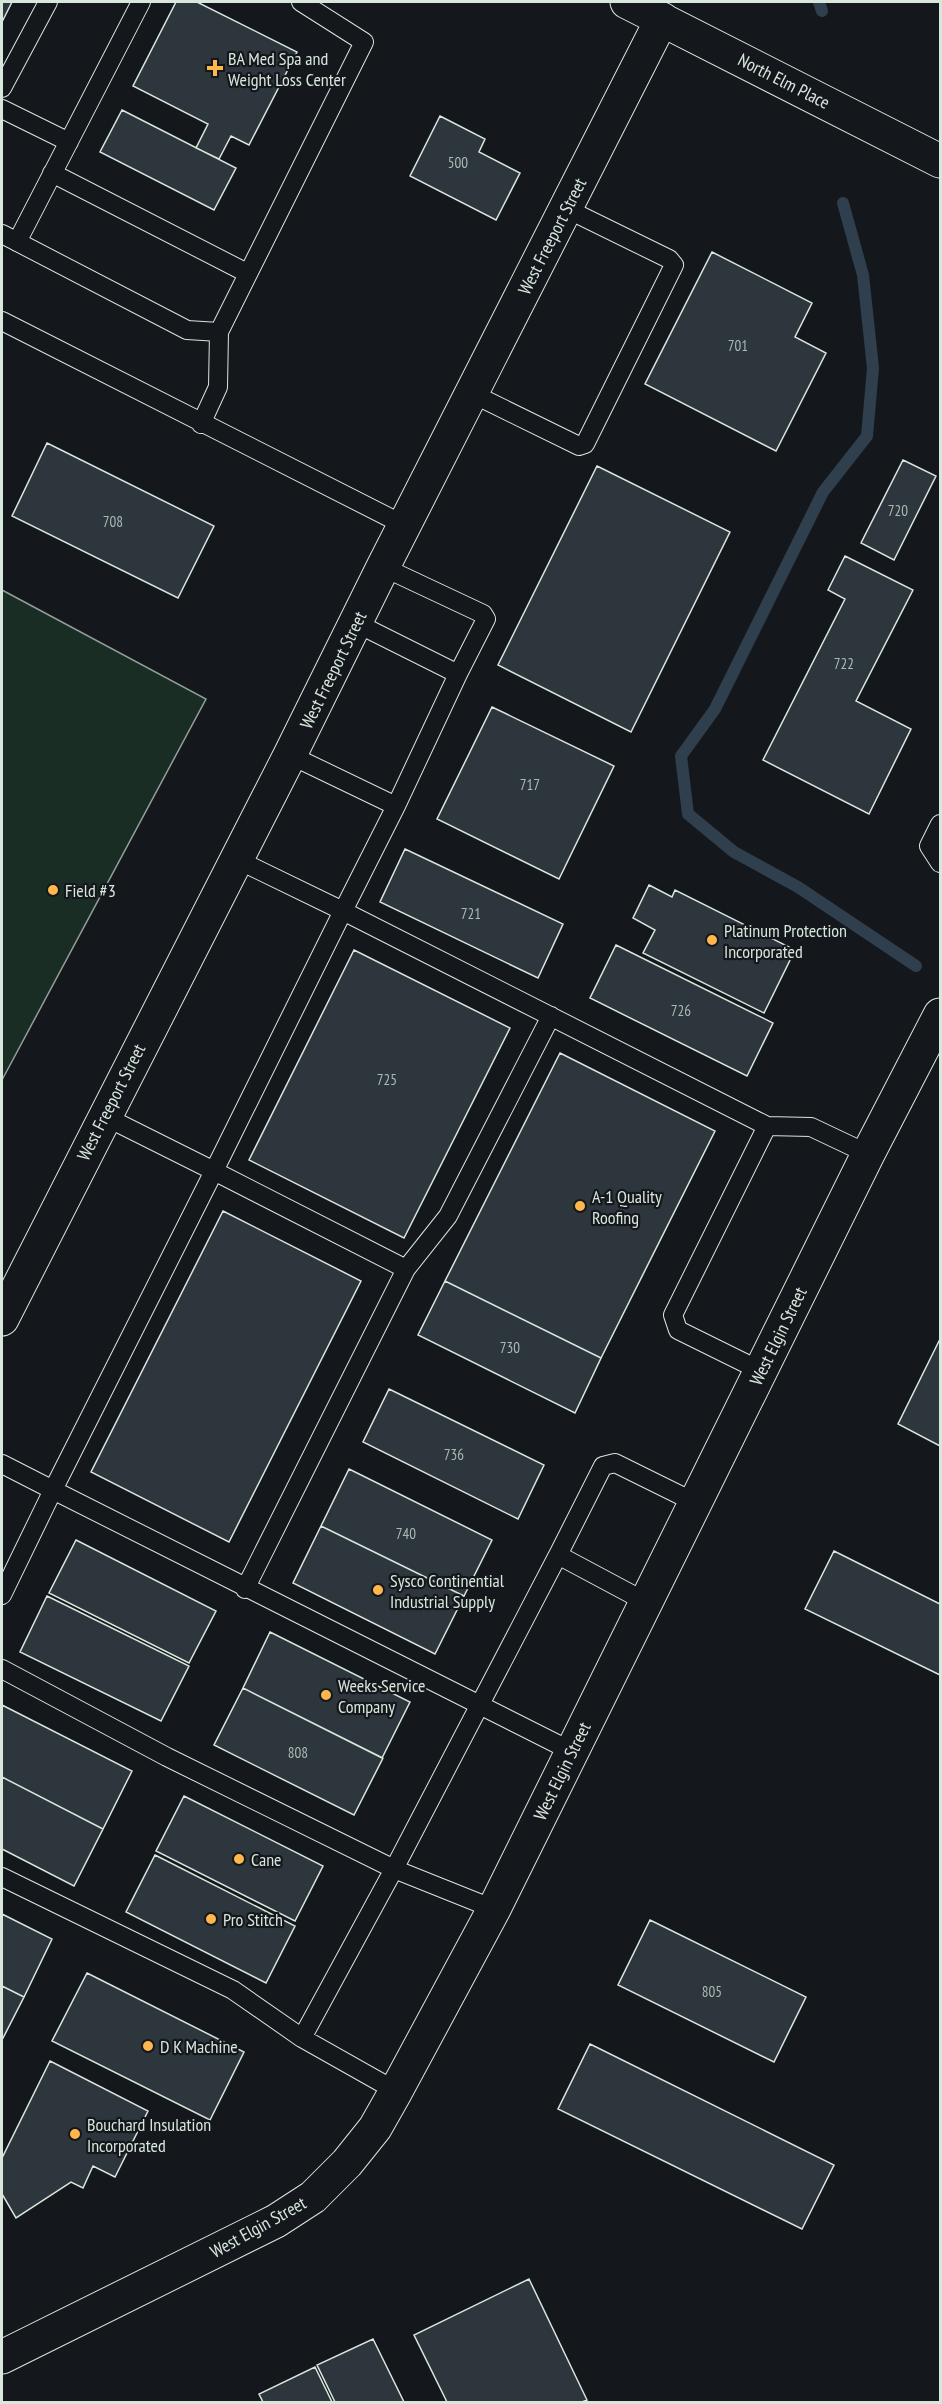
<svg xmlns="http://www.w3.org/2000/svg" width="942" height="2404" font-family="'PT Sans Narrow',sans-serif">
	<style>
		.green { fill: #1a2d24; stroke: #939e99; stroke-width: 1.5 }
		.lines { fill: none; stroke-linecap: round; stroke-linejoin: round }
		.stream { stroke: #2f3f4d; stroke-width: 12 }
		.building { fill: #2c363c; stroke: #d8e6dc; stroke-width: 1.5 }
		.lane-casing { stroke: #d8e6dc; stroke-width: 20 }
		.street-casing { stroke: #d8e6dc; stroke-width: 35 }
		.primary-casing { stroke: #d8e6dc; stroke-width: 35 }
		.lane { stroke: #14181c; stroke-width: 18 }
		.street { stroke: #14181c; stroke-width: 33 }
		.primary { stroke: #14181c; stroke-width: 33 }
		.poi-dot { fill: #ffb74d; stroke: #14181c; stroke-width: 2 }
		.labels { text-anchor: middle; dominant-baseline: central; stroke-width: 4.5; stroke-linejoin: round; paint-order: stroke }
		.number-label { font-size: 15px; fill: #adbab4 }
		.poi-label { font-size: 18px; fill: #d8e6dc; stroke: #14181c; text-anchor: start }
		.street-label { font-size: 18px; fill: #d8e6dc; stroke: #14181c }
	</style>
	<rect width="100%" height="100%" fill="#14181c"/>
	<path class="green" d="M 2,590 L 206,699 L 2,1080 Z"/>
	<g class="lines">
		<path class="stream" d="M 819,2 L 822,11
			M 843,203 L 863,275 L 873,368 L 867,436 L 823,492 L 715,709 L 681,756 L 688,814 L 734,852 L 798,887 L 916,966"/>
	</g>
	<path class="building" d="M 2,2 L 12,2 L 2,22 Z
		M 176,2 L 197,2 L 297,52 L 249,145 L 231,136 L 219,159 L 196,148 L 208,124 L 133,86 Z
		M 122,110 L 236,168 L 214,210 L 100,152 Z
		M 440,116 L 485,139 L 479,152 L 520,173 L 496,220 L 410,176 Z
		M 712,252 L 812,303 L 795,337 L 826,353 L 776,451 L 645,384 Z
		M 47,443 L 214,526 L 178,598 L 12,516 Z
		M 903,460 L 936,476 L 894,560 L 861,543 Z
		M 597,466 L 730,532 L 631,732 L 498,665 Z
		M 845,556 L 913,590 L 856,701 L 911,729 L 869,814 L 763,760 L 845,599 L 828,590 Z
		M 492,707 L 614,766 L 559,879 L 437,819 Z
		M 405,849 L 563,924 L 538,978 L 380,902 Z
		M 649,885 L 672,897 L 675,890 L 795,950 L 764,1013 L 643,953 L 655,930 L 633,918 Z
		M 616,945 L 773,1023 L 747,1076 L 590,998 Z
		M 354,950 L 510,1028 L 404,1238 L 249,1160 Z
		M 560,1053 L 715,1131 L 601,1358 L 445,1281 Z
		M 223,1211 L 361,1281 L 229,1542 L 91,1472 Z
		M 445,1281 L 601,1358 L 575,1413 L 418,1335 Z
		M 940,1339 L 940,1446 L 898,1424 Z
		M 389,1389 L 544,1465 L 518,1519 L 363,1442 Z
		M 349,1469 L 492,1540 L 464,1596 L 321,1526 Z
		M 321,1526 L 464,1596 L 435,1654 L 293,1583 Z
		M 76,1540 L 216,1611 L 189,1663 L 49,1593 Z
		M 834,1551 L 940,1604 L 940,1675 L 805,1609 Z
		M 47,1596 L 189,1666 L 161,1721 L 20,1652 Z
		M 270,1632 L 410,1702 L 382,1758 L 243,1688 Z
		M 243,1688 L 383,1758 L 354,1815 L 214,1745 Z
		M 2,1705 L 132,1771 L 103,1829 L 2,1777 Z
		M 2,1777 L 103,1829 L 74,1886 L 2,1849 Z
		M 184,1796 L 323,1866 L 295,1921 L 156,1851 Z
		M 155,1855 L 295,1926 L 266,1983 L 126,1912 Z
		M 2,1914 L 52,1939 L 24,1997 L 2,1986 Z
		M 650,1920 L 806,1997 L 774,2062 L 618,1985 Z
		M 87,1973 L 244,2052 L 210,2120 L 52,2041 Z
		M 2,1986 L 24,1997 L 2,2040 Z
		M 590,2044 L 834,2165 L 802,2229 L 558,2109 Z
		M 50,2061 L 148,2111 L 115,2177 L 93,2166 L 83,2188 L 71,2182 L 16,2218 L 2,2194 L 2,2158 Z
		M 529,2279 L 587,2400 L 582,2402 L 447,2402 L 414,2335 Z
		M 373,2339 L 404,2402 L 335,2402 L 317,2365 Z
		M 315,2367 L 332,2402 L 263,2402 L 259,2394 Z"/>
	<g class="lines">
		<defs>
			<path id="lane" d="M 2,88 L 48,2
				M 2,109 L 69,142
				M 52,173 L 247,273
				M 2,234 L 187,330 L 219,332
				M 17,242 L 141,2
				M 2,321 L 404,525
				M 471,393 L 579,446 L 585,444 L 674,265 L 669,259 L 567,209
				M 201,424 L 218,387 L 219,332 L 364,42 L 301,2
				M 383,567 L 483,614 L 486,619 L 458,674
				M 356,623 L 458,674 L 396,806
				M 290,755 L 396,806 L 343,911 L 767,1126 L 811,1127 L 868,1154
				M 940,824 L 929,846 L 940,863
				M 236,859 L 343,911 L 214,1171 L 406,1269 L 245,1589
				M 104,1116 L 214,1171 L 53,1490 L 571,1751
				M 406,1269 L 448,1216 L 551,1016
				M 761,1371 L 678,1330 L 673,1315 L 767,1126
				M 2,1464 L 53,1490 L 2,1595
				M 646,1602 L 558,1555 L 603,1466 L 615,1463 L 696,1503
				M 2,1669 L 167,1757 L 394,1869 L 494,1909
				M 2,1877 L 233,1990 L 302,2038 L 396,2091
				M 302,2038 L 394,1869 L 558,1555"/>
			<path id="street" d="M 2,1319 L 290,755 L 383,567 L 662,19
				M 2,2357 L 276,2221 L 313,2197 L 347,2163 L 375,2128 L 396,2091 L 494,1909 L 868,1154 L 940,1015"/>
			<path id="primary" d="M 627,2 L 940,161"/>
		</defs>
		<use href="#lane" class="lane-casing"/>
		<use href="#street" class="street-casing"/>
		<use href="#primary" class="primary-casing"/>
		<use href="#lane" class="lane"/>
		<use href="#street" class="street"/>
		<use href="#primary" class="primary"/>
	</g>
	<g class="poi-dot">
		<path d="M212 59h6v6h6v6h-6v6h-6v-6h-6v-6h6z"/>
		<circle cx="53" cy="890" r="6"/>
		<circle cx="712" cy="940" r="6"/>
		<circle cx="580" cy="1206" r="6"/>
		<circle cx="378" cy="1590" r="6"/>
		<circle cx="326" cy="1695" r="6"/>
		<circle cx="239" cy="1859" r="6"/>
		<circle cx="211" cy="1919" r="6"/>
		<circle cx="148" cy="2046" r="6"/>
		<circle cx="75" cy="2134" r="6"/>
	</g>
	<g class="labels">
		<g class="number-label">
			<text x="458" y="162">500</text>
			<text x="738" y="345">701</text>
			<text x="898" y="510">720</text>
			<text x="113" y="521">708</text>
			<text x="844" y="663">722</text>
			<text x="530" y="784">717</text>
			<text x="471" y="913">721</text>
			<text x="681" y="1010">726</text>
			<text x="387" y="1079">725</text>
			<text x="510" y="1347">730</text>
			<text x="454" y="1454">736</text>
			<text x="406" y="1533">740</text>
			<text x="298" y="1752">808</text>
			<text x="712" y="1991">805</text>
		</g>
		<g class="poi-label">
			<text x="228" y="58">BA Med Spa and<tspan x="228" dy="21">Weight Loss Center</tspan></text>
			<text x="65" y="890">Field #3</text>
			<text x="724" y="930">Platinum Protection<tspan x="724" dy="21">Incorporated</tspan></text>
			<text x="592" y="1196">A-1 Quality<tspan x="592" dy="21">Roofing</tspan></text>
			<text x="390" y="1580">Sysco Continential<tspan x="390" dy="21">Industrial Supply</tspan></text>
			<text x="338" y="1685">Weeks Service<tspan x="338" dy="21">Company</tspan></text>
			<text x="251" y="1859">Cane</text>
			<text x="223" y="1919">Pro Stitch</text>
			<text x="160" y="2046">D K Machine</text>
			<text x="87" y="2124">Bouchard Insulation<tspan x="87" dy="21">Incorporated</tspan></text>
		</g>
		<g class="street-label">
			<text transform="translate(784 81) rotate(27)">North Elm Place</text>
			<text transform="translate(552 236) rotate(-63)">West Freeport Street</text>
			<text transform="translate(333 670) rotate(-64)">West Freeport Street</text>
			<text transform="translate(111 1102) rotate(-63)">West Freeport Street</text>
			<text transform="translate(778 1336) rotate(-64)">West Elgin Street</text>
			<text transform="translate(562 1771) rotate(-64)">West Elgin Street</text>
			<text transform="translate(258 2227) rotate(-29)">West Elgin Street</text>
		</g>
	</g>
	<rect width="942" height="2404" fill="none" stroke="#d8e6dc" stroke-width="6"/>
</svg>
